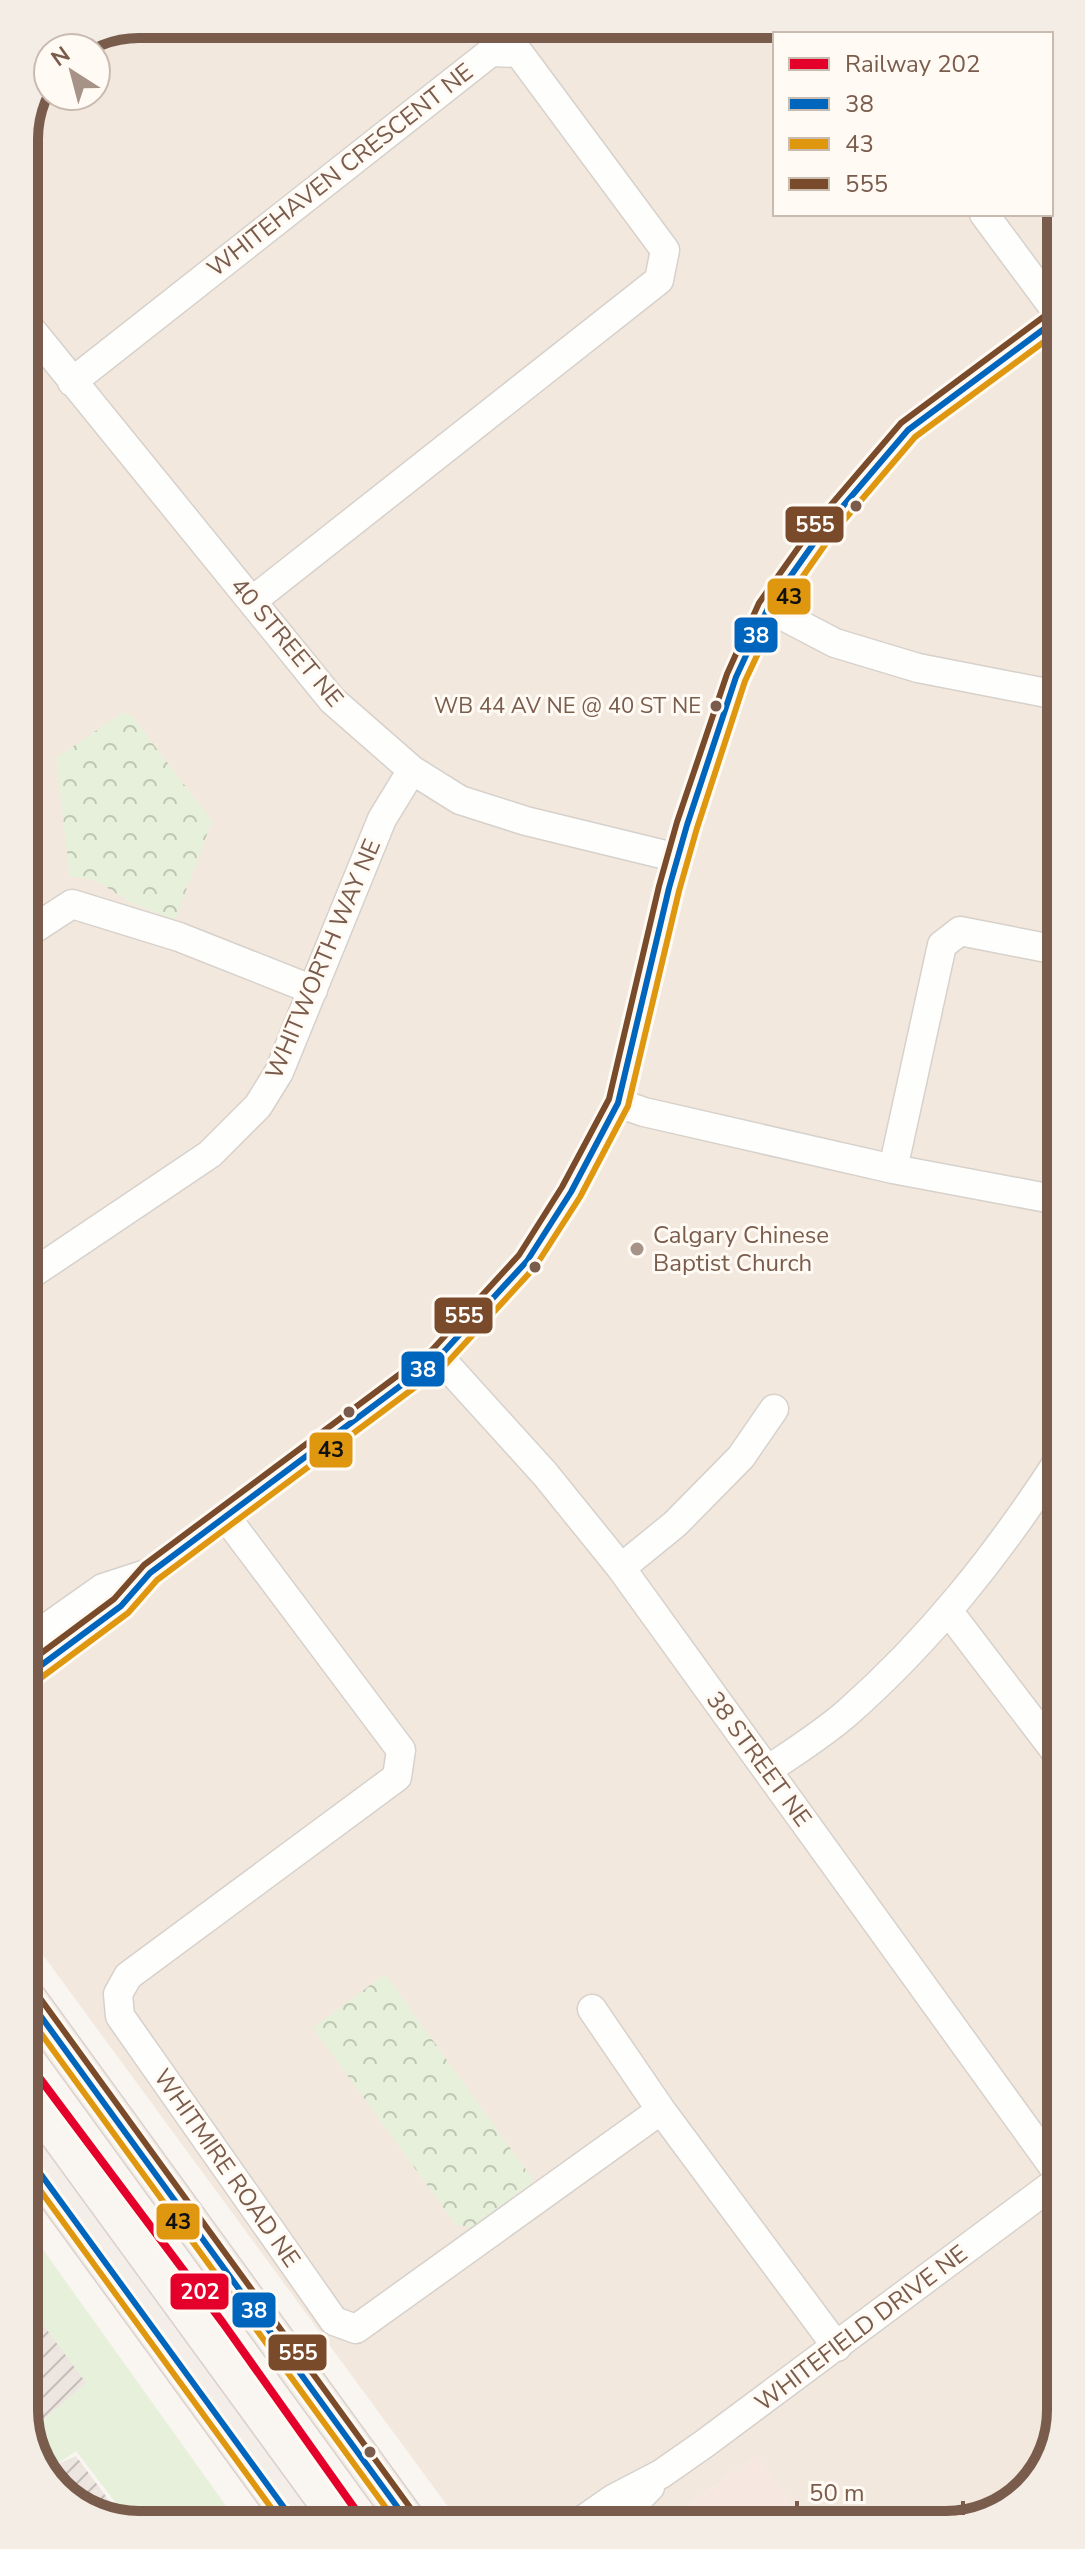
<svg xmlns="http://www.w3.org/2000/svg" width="1085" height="2549" font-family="'Nunito Sans',sans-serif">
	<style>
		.residential { fill: #f2e8de }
		.commercial { fill: #f6e8e1 }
		.industrial { fill: url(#industrial-furrows) }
		.green { fill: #e7f0db }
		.forest { fill: url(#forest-crowns) }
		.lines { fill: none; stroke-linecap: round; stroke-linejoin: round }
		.minor-casing { stroke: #d7d1cb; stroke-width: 31 }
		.major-casing { stroke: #dad1cc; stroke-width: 39 }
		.minor { stroke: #fefefd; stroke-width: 28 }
		.major { stroke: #f3eee8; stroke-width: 36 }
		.bus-1-casing { stroke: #fffaf3; stroke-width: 12 }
		.bus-2-casing { stroke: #fffaf3; stroke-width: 12 }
		.bus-3-casing { stroke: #fffaf3; stroke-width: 12 }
		.bus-1 { stroke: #0065bd; stroke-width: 6 }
		.bus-2 { stroke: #de970f; stroke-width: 6 }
		.bus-3 { stroke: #7a4b2a; stroke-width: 6 }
		.rail-1-casing { stroke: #fffaf3; stroke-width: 14 }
		.rail-1 { stroke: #e4002b; stroke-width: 8 }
		.bus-dot { fill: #7a5c4d; stroke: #fffaf3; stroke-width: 3 }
		.poi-dot { fill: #a69286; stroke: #fffaf3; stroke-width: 3 }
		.labels { text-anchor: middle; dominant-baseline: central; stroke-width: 6; stroke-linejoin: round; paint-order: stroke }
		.bus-label { font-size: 22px; fill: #7a5c4d; stroke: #fffaf3; text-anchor: end }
		.street-label { font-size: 24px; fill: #7a5c4d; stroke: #fffaf3 }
		.poi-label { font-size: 24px; fill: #7a5c4d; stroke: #fffaf3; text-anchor: start }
		.rim { fill: none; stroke: #7a5c4d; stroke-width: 10 }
		.line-badge { stroke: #fffaf3; stroke-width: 3 }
		.badge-label { font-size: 22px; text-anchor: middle; font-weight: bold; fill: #fff }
		.pale-badge-label { font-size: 22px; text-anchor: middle; font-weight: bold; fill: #111 }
	</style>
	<defs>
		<pattern id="industrial-furrows" width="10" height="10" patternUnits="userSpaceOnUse" patternTransform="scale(2)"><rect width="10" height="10" fill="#ede5e0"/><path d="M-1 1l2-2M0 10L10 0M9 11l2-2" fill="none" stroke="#c5bdb8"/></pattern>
		<pattern id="forest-crowns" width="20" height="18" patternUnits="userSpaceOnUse" patternTransform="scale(2)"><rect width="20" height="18" fill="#e7f0db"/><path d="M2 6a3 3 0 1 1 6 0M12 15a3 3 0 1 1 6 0" fill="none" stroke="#c0c6b4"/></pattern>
	</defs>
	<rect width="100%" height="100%" fill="#f9f5f0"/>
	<path class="residential" d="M 139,24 L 954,24 L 980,34 L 775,34 L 775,214 L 1051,214 L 1051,97 L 1055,102 L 1061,2411 L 1038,2480 L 983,2519 L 804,2520 L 756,2456 L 667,2521 L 460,2523 L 29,1936 L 24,132 L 48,79 L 48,96 L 96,96 L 96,48 L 81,48 Z"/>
	<path class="commercial" d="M 756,2456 L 804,2520 L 667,2521 Z"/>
	<path class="industrial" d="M 30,2307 L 87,2383 L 30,2431 L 56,2465 L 76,2456 L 125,2522 L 69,2501 L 30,2447 Z"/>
	<path class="green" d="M 29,2230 L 239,2524 L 133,2525 L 76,2451 L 56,2465 L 30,2432 L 86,2383 L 30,2307 Z"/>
	<path class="forest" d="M 122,713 L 131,715 L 212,821 L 175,920 C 159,913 142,908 127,900 C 106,888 96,876 70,877 L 56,758 Z
		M 385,1974 L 534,2181 L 471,2228 L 456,2225 L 313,2028 Z"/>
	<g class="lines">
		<defs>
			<path id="minor" d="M 848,24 L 855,34
				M 984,214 L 1056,311
				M 25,322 L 332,700 L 412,770 L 460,800 L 526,821 L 678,858
				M 72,382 L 491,52 L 519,53 L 665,250 L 659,280 L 252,601
				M 768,608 L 835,643 L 918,668 L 1057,695
				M 26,934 L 72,904 L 179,937 L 313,990
				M 618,1103 L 644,1112 L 893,1169 L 1058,1200
				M 893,1169 L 942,945 L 960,931 L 1057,950
				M 27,1277 L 210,1154 L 258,1106 L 279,1072 L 382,819 L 412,770
				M 439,1357 L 545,1474 L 621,1568 L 1060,2176
				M 226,1517 L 401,1750 L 397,1777 L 128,1976 L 118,1994 L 120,2016 L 334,2321 L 356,2329 L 661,2110
				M 621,1568 L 675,1524 L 741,1457 L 774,1409
				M 949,1612 L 1059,1756
				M 28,1641 L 103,1588 L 149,1573
				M 28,1675 L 121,1606 L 150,1573 L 439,1357 L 527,1261 L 571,1192 L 618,1103 L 669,888 L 687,825 L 736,677 L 768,608 L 826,526 L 908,430 L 1056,320
				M 768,1770 C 794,1752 823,1734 847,1713 C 931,1639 998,1554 1059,1460
				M 592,2009 L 661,2110 L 837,2347
				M 617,2521 L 650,2487
				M 580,2522 L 613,2499 L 661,2474 L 704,2444 L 1060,2179"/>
			<path id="major" d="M 29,2000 L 409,2523
				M 29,2158 L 296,2524"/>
		</defs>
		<use href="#minor" class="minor-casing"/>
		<use href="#major" class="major-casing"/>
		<use href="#minor" class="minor"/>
		<use href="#major" class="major"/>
		<defs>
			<path id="bus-1" d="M 28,1675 L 121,1606 L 150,1573 L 439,1357 L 527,1261 L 571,1192 L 618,1103 L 669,888 L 687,825 L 736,677 L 768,608 L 826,526 L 908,430 L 1056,320
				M 29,2000 L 409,2523
				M 29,2158 L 296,2524"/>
			<path id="bus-2" d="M 34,1683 L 128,1613 L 157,1580 L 446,1364 L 535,1267 L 580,1197 L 628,1106 L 679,891 L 697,828 L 745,681 L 777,613 L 834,532 L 915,437 L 1056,333
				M 29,2017 L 397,2523
				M 29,2175 L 283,2524"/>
			<path id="bus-3" d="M 28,1663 L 114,1599 L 144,1565 L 432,1350 L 519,1255 L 562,1187 L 609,1099 L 659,886 L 677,822 L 727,674 L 759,603 L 818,520 L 901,423 L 1050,312
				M 37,1994 L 417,2517"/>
		</defs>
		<use href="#bus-1" class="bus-1-casing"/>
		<use href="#bus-2" class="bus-2-casing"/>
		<use href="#bus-3" class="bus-3-casing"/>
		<use href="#bus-1" class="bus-1"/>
		<use href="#bus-2" class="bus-2"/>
		<use href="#bus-3" class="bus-3"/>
		<defs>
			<path id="rail-1" d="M 29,2064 L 223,2323 L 365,2523"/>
		</defs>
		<use href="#rail-1" class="rail-1-casing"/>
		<use href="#rail-1" class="rail-1"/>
	</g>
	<g class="bus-dot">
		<circle cx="856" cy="506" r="7"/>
		<circle cx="716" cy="706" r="7"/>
		<circle cx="535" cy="1267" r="7"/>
		<circle cx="349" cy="1412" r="7"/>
		<circle cx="370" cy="2452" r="7"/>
	</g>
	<circle class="poi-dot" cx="637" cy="1249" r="8"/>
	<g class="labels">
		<g class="bus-label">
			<text x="701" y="706">WB 44 AV NE @ 40 ST NE</text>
		</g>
		<g class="street-label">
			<text transform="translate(340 170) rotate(-38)">WHITEHAVEN CRESCENT NE</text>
			<text transform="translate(287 642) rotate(50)">40 STREET NE</text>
			<text transform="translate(323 959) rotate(-67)">WHITWORTH WAY NE</text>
			<text transform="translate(759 1759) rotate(54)">38 STREET NE</text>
			<text transform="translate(227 2168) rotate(55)">WHITMIRE ROAD NE</text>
			<text transform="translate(861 2328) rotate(-37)">WHITEFIELD DRIVE NE</text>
		</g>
		<g class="poi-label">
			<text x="653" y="1235">Calgary Chinese<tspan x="653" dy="28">Baptist Church</tspan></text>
		</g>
	</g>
	<path d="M0 0H1085V2549H0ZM139 38H946A101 101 0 0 1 1047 139V2410A101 101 0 0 1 946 2511H139A101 101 0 0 1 38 2410V139A101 101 0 0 1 139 38Z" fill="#f4ede6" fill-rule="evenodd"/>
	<path class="rim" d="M139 38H946A101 101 0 0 1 1047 139V2410A101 101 0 0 1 946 2511H139A101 101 0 0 1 38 2410V139A101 101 0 0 1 139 38Z"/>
	<g class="line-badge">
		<rect x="784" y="505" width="61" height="39" rx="8" fill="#7a4b2a"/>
		<rect x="766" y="577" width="46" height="39" rx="8" fill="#de970f"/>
		<rect x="733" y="616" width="46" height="38" rx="8" fill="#0065bd"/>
		<rect x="433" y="1296" width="61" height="39" rx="8" fill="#7a4b2a"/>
		<rect x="400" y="1350" width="46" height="38" rx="8" fill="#0065bd"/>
		<rect x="308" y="1431" width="46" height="38" rx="8" fill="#de970f"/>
		<rect x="155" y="2202" width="46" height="39" rx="8" fill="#de970f"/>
		<rect x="169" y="2272" width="61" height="39" rx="8" fill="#e4002b"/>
		<rect x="231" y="2291" width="46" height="38" rx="8" fill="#0065bd"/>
		<rect x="267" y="2333" width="61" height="39" rx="8" fill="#7a4b2a"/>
	</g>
	<g class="badge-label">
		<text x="815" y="532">555</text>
		<text x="756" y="643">38</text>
		<text x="464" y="1323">555</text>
		<text x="423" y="1377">38</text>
		<text x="200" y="2299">202</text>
		<text x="254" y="2318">38</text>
		<text x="298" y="2360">555</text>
	</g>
	<g class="pale-badge-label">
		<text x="789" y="604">43</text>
		<text x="331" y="1457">43</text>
		<text x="178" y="2229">43</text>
	</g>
	<rect x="773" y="32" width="280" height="184" fill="#fffaf3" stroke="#cabbb1" stroke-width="2"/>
	<rect x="789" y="58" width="40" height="12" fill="#e4002b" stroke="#cabbb1" stroke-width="2"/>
	<text x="845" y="72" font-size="24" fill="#7a5c4d">Railway 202</text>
	<rect x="789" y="98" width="40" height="12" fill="#0065bd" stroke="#cabbb1" stroke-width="2"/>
	<text x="845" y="112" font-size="24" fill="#7a5c4d">38</text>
	<rect x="789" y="138" width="40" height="12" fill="#de970f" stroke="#cabbb1" stroke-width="2"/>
	<text x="845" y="152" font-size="24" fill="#7a5c4d">43</text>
	<rect x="789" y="178" width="40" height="12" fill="#7a4b2a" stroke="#cabbb1" stroke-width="2"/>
	<text x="845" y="192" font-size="24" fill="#7a5c4d">555</text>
	<g transform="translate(72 72) rotate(324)"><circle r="38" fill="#fffaf3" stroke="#cabbb1" stroke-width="2"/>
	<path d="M0-6L14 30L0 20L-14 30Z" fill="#a69286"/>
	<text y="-12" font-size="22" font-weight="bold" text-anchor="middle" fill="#7a5c4d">N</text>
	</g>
	<path d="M797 2501v12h166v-12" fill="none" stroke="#7a5c4d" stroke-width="4"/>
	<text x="809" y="2501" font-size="24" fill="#7a5c4d" stroke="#fffaf3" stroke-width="6" paint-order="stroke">50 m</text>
</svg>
